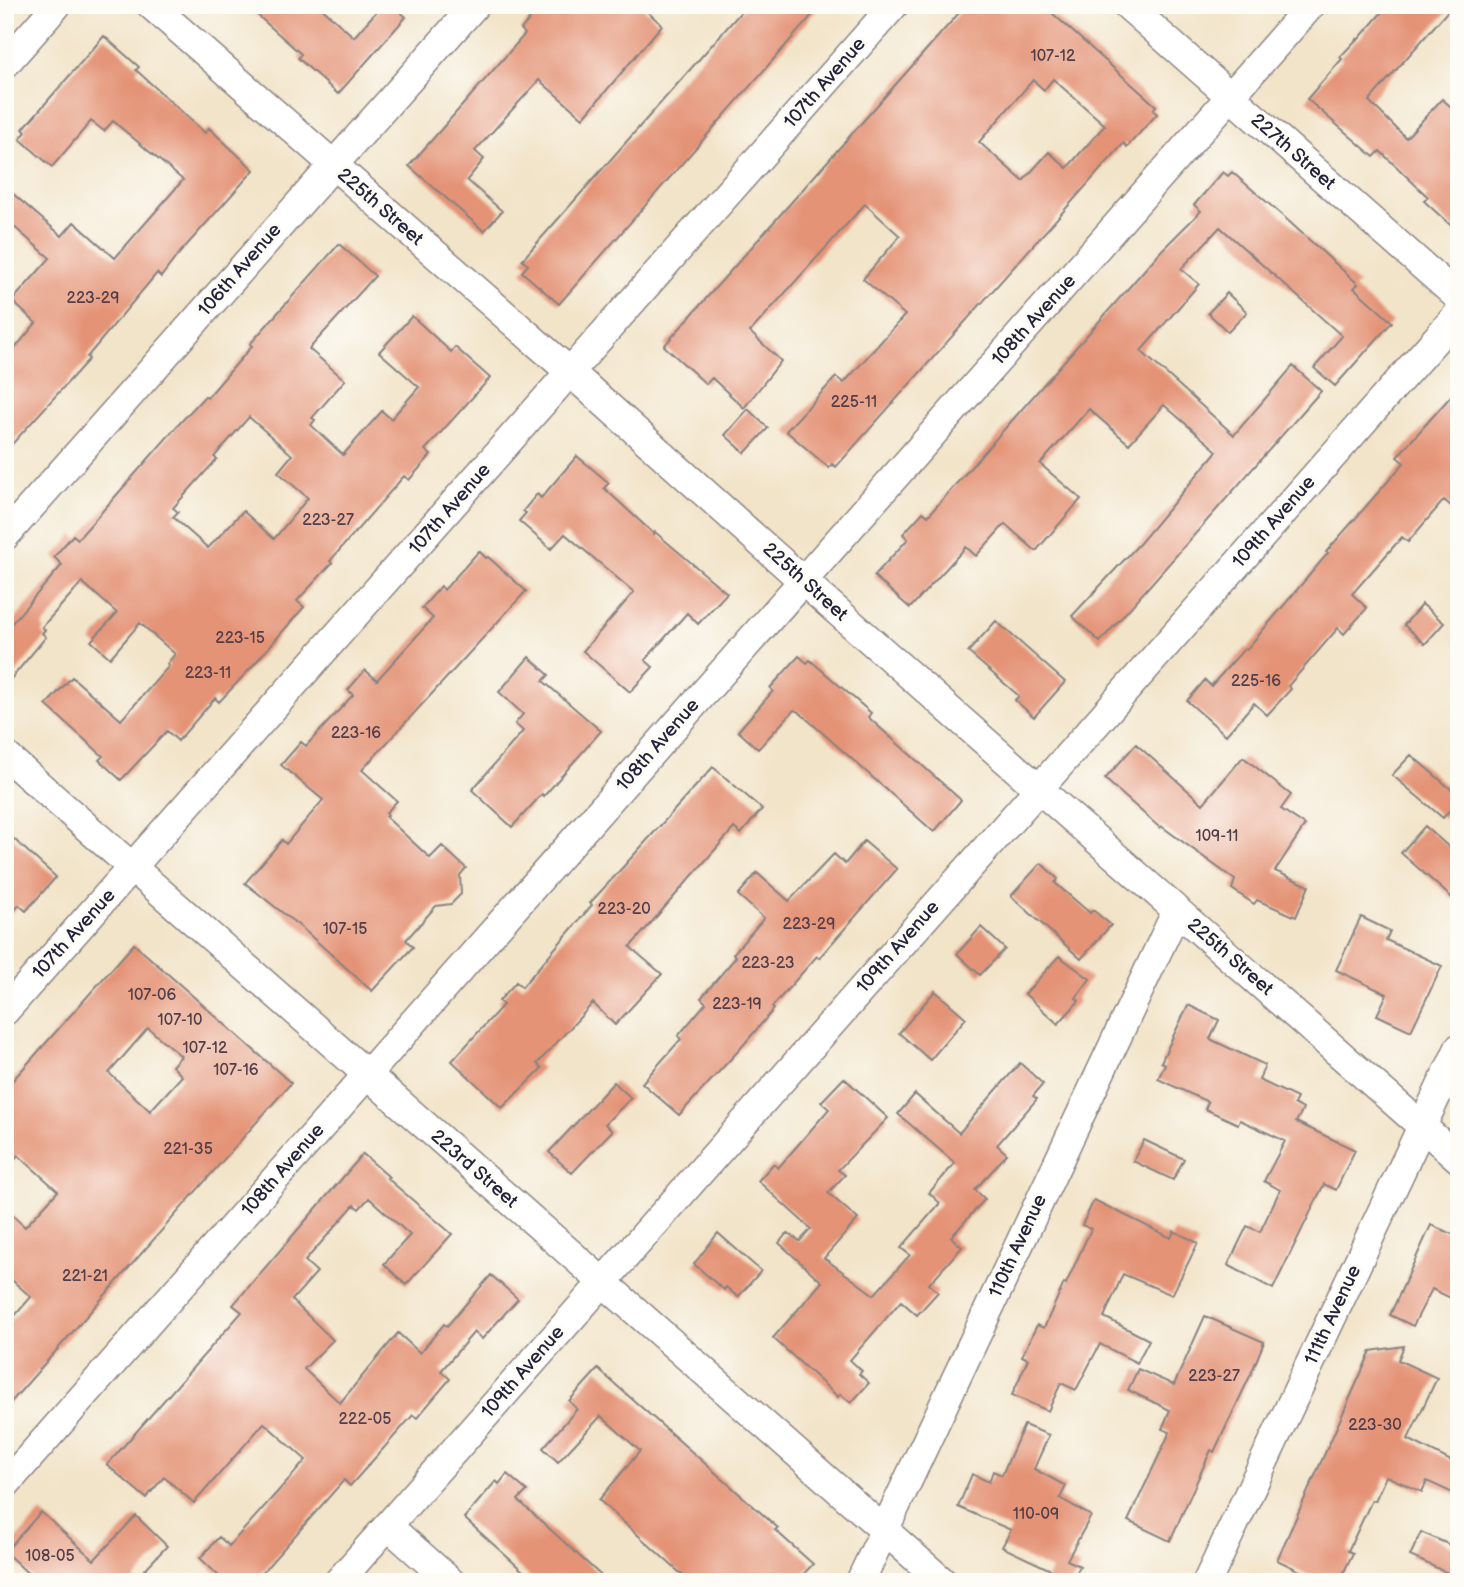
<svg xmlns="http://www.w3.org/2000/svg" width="1464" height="1587" font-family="'Balsamiq Sans',sans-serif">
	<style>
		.building { fill: #e49376; fill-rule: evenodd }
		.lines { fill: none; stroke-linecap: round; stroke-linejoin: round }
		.minor-casing { stroke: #8a8382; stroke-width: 31 }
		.minor { stroke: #fff; stroke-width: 28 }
		.labels { text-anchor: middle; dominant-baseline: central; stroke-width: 7; stroke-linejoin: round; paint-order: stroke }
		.number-label { font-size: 16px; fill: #523e4a }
		.street-label { font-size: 19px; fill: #22223b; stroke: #fdfcf7 }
	</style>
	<rect width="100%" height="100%" fill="#fdfcf7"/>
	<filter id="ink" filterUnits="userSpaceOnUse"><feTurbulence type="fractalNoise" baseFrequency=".0143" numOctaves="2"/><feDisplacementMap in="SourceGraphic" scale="14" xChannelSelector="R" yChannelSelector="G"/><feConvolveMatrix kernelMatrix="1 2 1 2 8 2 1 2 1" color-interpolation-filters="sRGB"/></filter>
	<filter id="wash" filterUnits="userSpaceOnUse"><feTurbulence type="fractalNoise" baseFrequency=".00686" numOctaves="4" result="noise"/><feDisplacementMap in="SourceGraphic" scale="28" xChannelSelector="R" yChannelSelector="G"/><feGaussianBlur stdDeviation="1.57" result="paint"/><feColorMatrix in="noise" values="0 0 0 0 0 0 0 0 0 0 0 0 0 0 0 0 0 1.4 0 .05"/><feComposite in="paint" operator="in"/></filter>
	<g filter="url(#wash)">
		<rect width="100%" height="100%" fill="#f2e4c9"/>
		<g id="blocks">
			<path class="building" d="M 246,5 L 318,5 L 354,37 L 382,5 L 393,5 L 406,17 L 338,94 L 298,58 L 301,54 Z
				M 542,5 L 640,5 L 662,25 L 583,118 L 539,80 L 475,151 L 484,159 L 467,180 L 502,211 L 484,231 L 409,166 L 525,34 L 521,29 Z
				M 747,5 L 821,5 L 559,304 L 522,272 L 528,265 L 522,260 Z
				M 966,5 L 1043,5 L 1156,106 L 1153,110 L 1157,114 L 1127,147 L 1124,143 L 836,467 L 832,464 L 829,468 L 786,431 L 836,377 L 844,383 L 905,315 L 863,279 L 900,236 L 865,204 L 750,332 L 781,361 L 744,408 L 712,378 L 706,384 L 664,346 ZM 1053,79 L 1105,125 L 1067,168 L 1049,152 L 1023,181 L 979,142 L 1033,80 L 1044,90 Z
				M 1388,5 L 1453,5 L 1369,101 L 1406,138 L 1442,99 L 1459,114 L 1459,233 L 1424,201 L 1428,197 L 1380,151 L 1374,157 L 1307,99 L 1342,59 L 1340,57 L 1357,39 L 1358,40 Z
				M 104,36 L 139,67 L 136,70 L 205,133 L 209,128 L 254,170 L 177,256 L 161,277 L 157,273 L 87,357 L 89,359 L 5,452 L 5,360 L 36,323 L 12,301 L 50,258 L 5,219 L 5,187 L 62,236 L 74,222 L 115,258 L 183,180 L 113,121 L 104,131 L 91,121 L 52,167 L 20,139 L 26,132 L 23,129 Z
				M 1223,172 L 1228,176 L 1232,172 L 1284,217 L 1358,284 L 1354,288 L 1392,322 L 1335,386 L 1314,368 L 1342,336 L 1220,227 L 1181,269 L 1199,284 L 1141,351 L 1234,435 L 1293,366 L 1321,391 L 1100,642 L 1072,616 L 1140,543 L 1217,451 L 1164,405 L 1129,444 L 1089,409 L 1040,464 L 1081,499 L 1036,551 L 1005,524 L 976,556 L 966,547 L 910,608 L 874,576 L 908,539 L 903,534 L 923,512 L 928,516 L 1161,251 L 1201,211 L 1194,205 Z
				M 339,244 L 375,276 L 309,349 L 345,380 L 312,418 L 315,420 L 311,425 L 343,455 L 382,411 L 391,419 L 419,387 L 379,352 L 412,316 L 451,352 L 455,347 L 490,378 L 425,450 L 431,455 L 409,480 L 404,476 L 330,561 L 332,563 L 297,601 L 304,607 L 249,670 L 219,702 L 215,698 L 178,741 L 167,731 L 121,780 L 99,760 L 103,756 L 46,705 L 72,677 L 121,720 L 169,666 L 167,664 L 175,654 L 140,623 L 110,658 L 91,641 L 117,613 L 82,582 L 42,627 L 45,630 L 42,633 L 46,637 L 5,686 L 5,631 L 62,565 L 54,557 L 73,535 L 78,539 L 178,425 L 205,396 L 207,398 L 252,346 L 250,344 ZM 249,417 L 292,455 L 278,472 L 308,498 L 274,539 L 243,511 L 208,548 L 173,517 L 178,512 L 173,508 L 217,459 L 214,457 Z
				M 1227,293 L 1247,312 L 1228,332 L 1208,313 Z
				M 1459,387 L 1459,513 L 1444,500 L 1408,542 L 1402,537 L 1352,594 L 1367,608 L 1344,634 L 1338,628 L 1288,686 L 1291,689 L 1267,715 L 1254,703 L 1226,735 L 1187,701 L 1205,680 L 1211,686 L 1245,648 L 1247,649 L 1328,553 L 1326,552 L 1404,463 L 1397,457 Z
				M 748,409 L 768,428 L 745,453 L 725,435 Z
				M 577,456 L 609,483 L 604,488 L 654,534 L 655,532 L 727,593 L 698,624 L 687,613 L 645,660 L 653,667 L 630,692 L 583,651 L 634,592 L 565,534 L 551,549 L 519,521 L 526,513 L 523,511 L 537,494 L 541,498 Z
				M 479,551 L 486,558 L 488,557 L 526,591 L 362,770 L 397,801 L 386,813 L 388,815 L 386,817 L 430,858 L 442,846 L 466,868 L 460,875 L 461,894 L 451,904 L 436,906 L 406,940 L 413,947 L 372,991 L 303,929 L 245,883 L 282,840 L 286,844 L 323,800 L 281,765 L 301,742 L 306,746 L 353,695 L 348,690 L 365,670 L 377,680 L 433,618 L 422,608 L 441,586 L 444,590 Z
				M 1422,604 L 1444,623 L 1425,644 L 1404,625 Z
				M 996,621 L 1065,682 L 1034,717 L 1015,700 L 1019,696 L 968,652 Z
				M 799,656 L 807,663 L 810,660 L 871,713 L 868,717 L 961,800 L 934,832 L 799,712 L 794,710 L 758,749 L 738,731 L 773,691 L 770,688 Z
				M 529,657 L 549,675 L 543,681 L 601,731 L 544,796 L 542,794 L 512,827 L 472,790 L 523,731 L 515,724 L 523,714 L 499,692 Z
				M 1136,744 L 1203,804 L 1243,757 L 1291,795 L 1281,809 L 1305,825 L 1275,871 L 1309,886 L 1296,917 L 1257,900 L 1254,904 L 1232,889 L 1235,880 L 1161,826 L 1160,828 L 1105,779 Z
				M 1411,755 L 1459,796 L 1459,799 L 1443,818 L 1392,775 Z
				M 713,767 L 762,809 L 741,834 L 734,828 L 630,947 L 662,974 L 615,1025 L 593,1003 L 537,1064 L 542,1068 L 502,1108 L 452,1061 L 503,1005 L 499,1001 L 516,982 L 522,987 L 592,905 L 590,903 L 614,877 Z
				M 1425,826 L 1459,856 L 1459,904 L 1401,853 Z
				M 5,831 L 56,877 L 26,911 L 19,905 L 5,921 Z
				M 864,841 L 897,869 L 819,958 L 817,956 L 772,1007 L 774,1009 L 740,1049 L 679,1115 L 642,1083 L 681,1039 L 678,1036 L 706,1003 L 701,998 L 736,957 L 733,954 L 764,918 L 738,895 L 757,873 L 789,901 L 834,854 L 845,864 Z
				M 1041,863 L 1058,879 L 1055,883 L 1090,913 L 1093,910 L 1111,925 L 1081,959 L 1011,896 Z
				M 1361,917 L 1390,931 L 1386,940 L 1442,966 L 1411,1031 L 1377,1015 L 1387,994 L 1336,970 Z
				M 981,927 L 1005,949 L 980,975 L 957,954 Z
				M 134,944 L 291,1083 L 5,1409 L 5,1327 L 31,1297 L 5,1274 L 5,1208 L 25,1227 L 58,1191 L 18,1155 L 5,1170 L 5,1089 ZM 148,1028 L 181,1056 L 172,1066 L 182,1076 L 150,1111 L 109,1073 Z
				M 1059,956 L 1090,979 L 1076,998 L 1079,1001 L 1058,1024 L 1025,994 Z
				M 935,991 L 966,1018 L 930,1060 L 899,1033 Z
				M 1188,1005 L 1219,1020 L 1210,1039 L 1265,1065 L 1259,1080 L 1297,1098 L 1294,1104 L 1303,1109 L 1296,1122 L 1355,1150 L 1336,1190 L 1324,1184 L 1273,1289 L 1228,1265 L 1247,1226 L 1260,1232 L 1280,1190 L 1264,1181 L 1285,1141 L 1240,1120 L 1238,1124 L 1205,1109 L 1208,1102 L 1158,1079 L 1165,1064 L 1161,1062 Z
				M 1020,1063 L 1043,1084 L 1033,1096 L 1037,1099 L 997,1145 L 1007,1154 L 975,1190 L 985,1199 L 951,1237 L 962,1247 L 929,1284 L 938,1292 L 917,1315 L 901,1301 L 850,1360 L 862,1371 L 859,1374 L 869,1383 L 851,1403 L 840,1394 L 838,1397 L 773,1338 L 822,1282 L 779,1243 L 787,1233 L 800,1241 L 811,1229 L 758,1181 L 773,1164 L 778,1168 L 829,1109 L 821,1102 L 844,1078 L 888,1118 L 838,1170 L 845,1175 L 828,1193 L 858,1219 L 824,1258 L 874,1295 L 910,1255 L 901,1248 L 940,1203 L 929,1193 L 955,1163 L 898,1114 L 915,1094 L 959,1133 Z
				M 614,1082 L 631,1098 L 605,1124 L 612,1131 L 572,1173 L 549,1152 Z
				M 1144,1140 L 1184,1159 L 1173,1180 L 1133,1161 Z
				M 363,1154 L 389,1177 L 387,1178 L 452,1234 L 406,1285 L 384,1264 L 410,1235 L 369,1198 L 359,1209 L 354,1205 L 305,1261 L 317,1272 L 292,1300 L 333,1340 L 304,1369 L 340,1403 L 398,1333 L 420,1353 L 444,1324 L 447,1326 L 491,1275 L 518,1299 L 482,1339 L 474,1332 L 441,1371 L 450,1379 L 417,1418 L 413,1415 L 350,1486 L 344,1480 L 254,1582 L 225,1582 L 200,1558 L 219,1537 L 229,1546 L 306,1460 L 264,1423 L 194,1503 L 164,1477 L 146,1498 L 107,1465 L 242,1312 L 233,1305 Z
				M 1094,1200 L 1171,1238 L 1174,1231 L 1198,1243 L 1172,1295 L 1123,1274 L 1104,1317 L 1149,1340 L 1137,1363 L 1100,1344 L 1076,1390 L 1061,1383 L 1048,1411 L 1012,1395 L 1028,1359 L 1022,1356 L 1037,1325 L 1044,1328 L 1064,1283 L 1066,1284 L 1091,1229 L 1082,1225 Z
				M 1431,1225 L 1459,1237 L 1459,1302 L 1432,1289 L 1413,1326 L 1390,1315 Z
				M 718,1233 L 761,1271 L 738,1297 L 726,1287 L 724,1290 L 694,1264 Z
				M 1205,1316 L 1264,1342 L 1251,1374 L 1214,1452 L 1211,1450 L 1170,1541 L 1128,1521 L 1170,1432 L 1162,1429 L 1170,1410 L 1128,1390 L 1138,1369 L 1174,1385 Z
				M 1404,1346 L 1398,1360 L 1437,1378 L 1408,1439 L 1459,1465 L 1459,1496 L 1427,1481 L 1422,1492 L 1386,1476 L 1375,1501 L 1372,1500 L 1348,1551 L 1353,1553 L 1339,1582 L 1323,1582 L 1277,1560 L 1371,1351 Z
				M 598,1369 L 778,1528 L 775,1530 L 813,1564 L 796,1582 L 690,1582 L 599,1500 L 640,1451 L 601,1416 L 558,1462 L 543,1448 L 577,1409 L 569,1401 Z
				M 1024,1425 L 1049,1435 L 1034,1469 L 1066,1486 L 1060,1498 L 1091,1516 L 1067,1560 L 1080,1566 L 1072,1582 L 1045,1582 L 1051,1570 L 1002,1547 L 1011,1530 L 958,1507 L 972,1474 L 989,1482 L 993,1471 L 1002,1475 Z
				M 507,1474 L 527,1491 L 518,1500 L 608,1582 L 535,1582 L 464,1518 L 496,1481 L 499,1484 Z
				M 41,1512 L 94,1560 L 136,1516 L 167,1546 L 133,1582 L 37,1582 L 5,1552 Z
				M 1421,1532 L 1459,1549 L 1459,1578 L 1410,1556 Z"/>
		</g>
	</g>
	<g filter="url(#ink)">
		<use href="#blocks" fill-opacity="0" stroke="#8a8382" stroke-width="2"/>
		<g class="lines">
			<defs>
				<path id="minor" d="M 151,5 L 570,372 L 803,581 L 1459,1159
					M 1127,5 L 1459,298
					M 5,64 L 57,5
					M 5,536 L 475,5
					M 5,755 L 943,1582
					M 5,1011 L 894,5
					M 5,1485 L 1311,5
					M 388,1526 L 451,1582
					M 338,1582 L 1459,313
					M 860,1582 L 1177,910
					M 1207,1582 L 1459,1048"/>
			</defs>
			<use href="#minor" class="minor-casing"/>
			<use href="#minor" class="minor"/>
		</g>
	</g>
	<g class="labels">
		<g class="number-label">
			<text x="1053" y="56">107-12</text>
			<text x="93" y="298">223-29</text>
			<text x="854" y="402">225-11</text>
			<text x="328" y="520">223-27</text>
			<text x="240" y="638">223-15</text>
			<text x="208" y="673">223-11</text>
			<text x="1256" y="681">225-16</text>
			<text x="356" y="733">223-16</text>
			<text x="1217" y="836">109-11</text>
			<text x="624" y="909">223-20</text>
			<text x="809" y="924">223-29</text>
			<text x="345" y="929">107-15</text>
			<text x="768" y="963">223-23</text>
			<text x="152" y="995">107-06</text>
			<text x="737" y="1004">223-19</text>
			<text x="180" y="1020">107-10</text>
			<text x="205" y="1048">107-12</text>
			<text x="236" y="1070">107-16</text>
			<text x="188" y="1149">221-35</text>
			<text x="85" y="1276">221-21</text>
			<text x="1214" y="1376">223-27</text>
			<text x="365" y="1419">222-05</text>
			<text x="1375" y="1425">223-30</text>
			<text x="1036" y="1514">110-09</text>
			<text x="50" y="1556">108-05</text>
		</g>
		<g class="street-label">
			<text transform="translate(825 83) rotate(-49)">107th Avenue</text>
			<text transform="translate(1293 152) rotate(41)">227th Street</text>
			<text transform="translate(380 207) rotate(41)">225th Street</text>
			<text transform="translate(240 270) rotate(-49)">106th Avenue</text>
			<text transform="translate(1034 320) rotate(-48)">108th Avenue</text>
			<text transform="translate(450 509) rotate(-49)">107th Avenue</text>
			<text transform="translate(1274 522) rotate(-49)">109th Avenue</text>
			<text transform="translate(805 582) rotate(42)">225th Street</text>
			<text transform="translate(658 745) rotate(-49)">108th Avenue</text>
			<text transform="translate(74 934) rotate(-48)">107th Avenue</text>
			<text transform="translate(898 947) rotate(-49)">109th Avenue</text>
			<text transform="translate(1230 957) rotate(41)">225th Street</text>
			<text transform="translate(474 1169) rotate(41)">223rd Street</text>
			<text transform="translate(283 1170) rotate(-49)">108th Avenue</text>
			<text transform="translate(1018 1246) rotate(-65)">110th Avenue</text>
			<text transform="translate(1333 1315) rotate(-65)">111th Avenue</text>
			<text transform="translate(523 1372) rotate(-49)">109th Avenue</text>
		</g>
	</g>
	<rect width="1464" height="1587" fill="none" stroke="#fdfcf7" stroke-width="28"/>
</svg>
